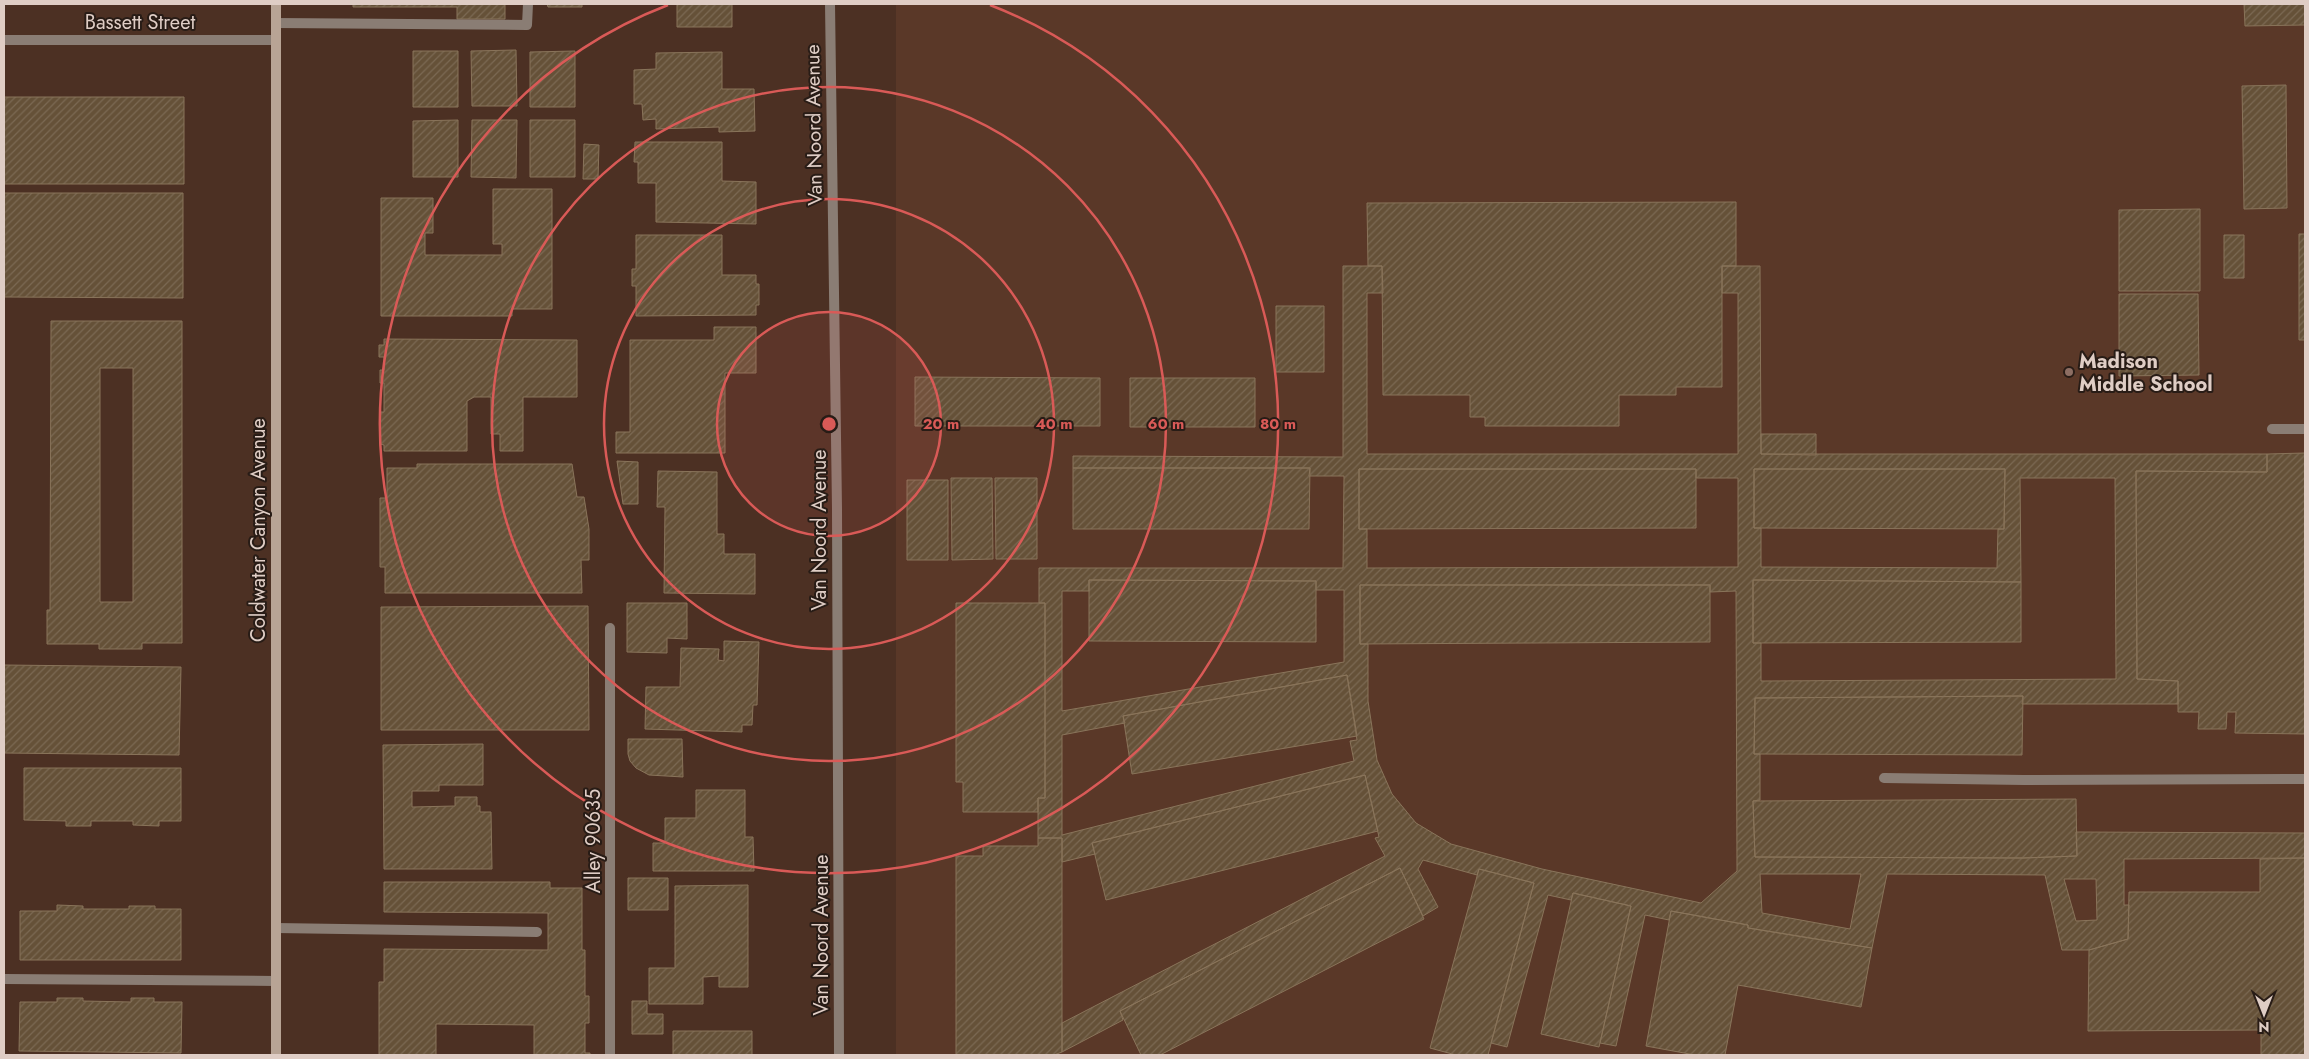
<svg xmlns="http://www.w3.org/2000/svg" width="2309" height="1059" font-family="Jost,sans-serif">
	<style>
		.built { fill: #5a3828 }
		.building { fill: url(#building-hatch); stroke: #89745a; fill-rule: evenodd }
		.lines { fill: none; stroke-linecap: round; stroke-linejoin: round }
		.service { stroke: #8a7d74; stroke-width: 10 }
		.minor { stroke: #8a7d74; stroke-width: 10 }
		.secondary { stroke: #b8a495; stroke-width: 10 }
		.ring { fill: none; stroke: #d95a57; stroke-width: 2.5 }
		.education-dot { fill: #8d6e63; stroke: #281c16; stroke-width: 2 }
		.labels { text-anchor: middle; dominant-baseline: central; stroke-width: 4; stroke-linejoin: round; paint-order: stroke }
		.street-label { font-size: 20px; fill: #dfcdc5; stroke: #281c16 }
		.poi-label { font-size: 20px; font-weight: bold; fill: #dfcdc5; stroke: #281c16; text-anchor: start }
		.centre { fill: #d95a57; stroke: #281c16; stroke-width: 2.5 }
		.ring-label { font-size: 15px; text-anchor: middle; font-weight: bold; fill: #d95a57; stroke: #281c16; stroke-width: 4; stroke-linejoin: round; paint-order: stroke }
	</style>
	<defs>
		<pattern id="building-hatch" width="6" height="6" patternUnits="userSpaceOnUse" patternTransform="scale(1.25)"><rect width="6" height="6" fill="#655138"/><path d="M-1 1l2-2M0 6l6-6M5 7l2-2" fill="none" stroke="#7b6953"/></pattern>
	</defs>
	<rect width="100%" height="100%" fill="#4c3023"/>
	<path class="built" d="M 896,4 L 2305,4 L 2305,1055 L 896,1055 Z"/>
	<path class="building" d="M 353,4 L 505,4 L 505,19 L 457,19 L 457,7 L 353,7 Z
		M 547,4 L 582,4 L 582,7 L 548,7 Z
		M 677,4 L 732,4 L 732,27 L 677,27 Z
		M 2244,4 L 2305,4 L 2305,25 L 2245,26 Z
		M 516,50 L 517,106 L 472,106 L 471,51 Z
		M 413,51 L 458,51 L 458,107 L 413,107 Z
		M 575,51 L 575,107 L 530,107 L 530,52 Z
		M 722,52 L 722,89 L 754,89 L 755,131 L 719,132 L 719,127 L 656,129 L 656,119 L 643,120 L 642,104 L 634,104 L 634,70 L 656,69 L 656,53 Z
		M 2286,85 L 2287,208 L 2244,209 L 2242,86 Z
		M 4,97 L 184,97 L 184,184 L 4,184 Z
		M 458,120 L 458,177 L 413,177 L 413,121 Z
		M 472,120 L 517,120 L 516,178 L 471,177 Z
		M 530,120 L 575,120 L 575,177 L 530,177 Z
		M 635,142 L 722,142 L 722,181 L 756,182 L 756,224 L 656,222 L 656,183 L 638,183 L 638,162 L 634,162 Z
		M 584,144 L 599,145 L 598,179 L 583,179 Z
		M 493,189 L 552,189 L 552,309 L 512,309 L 512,316 L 381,316 L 381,198 L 433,198 L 433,233 L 425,233 L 425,255 L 502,255 L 502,244 L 493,244 Z
		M 4,193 L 183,193 L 183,298 L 4,297 Z
		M 1736,202 L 1736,266 L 1722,266 L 1722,387 L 1676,387 L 1676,395 L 1619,395 L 1619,426 L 1485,426 L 1485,417 L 1470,417 L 1470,395 L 1383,395 L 1382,266 L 1368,266 L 1367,203 Z
		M 2200,209 L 2200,291 L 2119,291 L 2119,210 Z
		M 2299,234 L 2305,234 L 2305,340 L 2299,340 Z
		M 636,235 L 722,235 L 722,275 L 756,275 L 756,284 L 759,284 L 759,305 L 756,305 L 756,315 L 636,316 L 636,286 L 632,286 L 632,269 L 636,269 Z
		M 2224,235 L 2244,235 L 2244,278 L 2224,278 Z
		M 1343,266 L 1382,266 L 1383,293 L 1367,293 L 1367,454 L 1738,454 L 1738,293 L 1722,293 L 1722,266 L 1760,266 L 1761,454 L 2267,454 L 2267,472 L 2136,471 L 2137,679 L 2178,681 L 2178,704 L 2022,704 L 2023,696 L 1755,698 L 1754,754 L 1760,754 L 1760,800 L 1753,801 L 1755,857 L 2023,858 L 2077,856 L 2076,832 L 2305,833 L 2305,858 L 2124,859 L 2124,905 L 2129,905 L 2128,939 L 2089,950 L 2062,950 L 2045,875 L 1887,874 L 1872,948 L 1748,928 L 1748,925 L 1671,911 L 1669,920 L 1645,915 L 1616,1046 L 1600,1043 L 1631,906 L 1573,893 L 1571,900 L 1548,895 L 1507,1047 L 1491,1043 L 1534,883 L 1479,869 L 1477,875 L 1423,860 L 1418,869 L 1438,907 L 1423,916 L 1400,868 L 1120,1011 L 1123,1020 L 1062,1052 L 1062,1023 L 1385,856 L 1375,838 L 1379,837 L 1365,775 L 1092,843 L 1095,854 L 1062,862 L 1062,838 L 1038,838 L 1038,798 L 1045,798 L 1045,603 L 1039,603 L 1039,568 L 1343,568 L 1344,476 L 1309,476 L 1310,468 L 1073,468 L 1073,456 L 1343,457 ZM 1359,469 L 1696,469 L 1696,478 L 1738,478 L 1738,567 L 1367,568 L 1367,529 L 1359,529 ZM 1754,469 L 2005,469 L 2004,529 L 1998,529 L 1997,568 L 1761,567 L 1761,528 L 1754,528 ZM 2020,478 L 2115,478 L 2116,679 L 1761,681 L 1761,643 L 1753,643 L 1753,580 L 2021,582 ZM 1089,580 L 1316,581 L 1316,590 L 1344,590 L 1344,662 L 1062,711 L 1062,591 L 1089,591 ZM 1360,585 L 1710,585 L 1710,592 L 1736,591 L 1737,871 L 1701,903 L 1542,869 L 1451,844 L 1416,823 L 1392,794 L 1377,760 L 1368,701 L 1368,644 L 1360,644 ZM 1347,675 L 1357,740 L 1350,741 L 1354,761 L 1062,835 L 1062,735 L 1125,723 L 1123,716 ZM 1760,874 L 1861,874 L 1850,929 L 1762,913 ZM 2064,879 L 2096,879 L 2097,920 L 2076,921 Z
		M 2119,294 L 2198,294 L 2199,375 L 2119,376 Z
		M 1276,306 L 1324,306 L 1324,372 L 1276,372 Z
		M 51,321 L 182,321 L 182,643 L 142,643 L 142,649 L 99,649 L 99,644 L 47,644 L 47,610 L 50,610 ZM 100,368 L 133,368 L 133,602 L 100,602 Z
		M 714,327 L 756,327 L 756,373 L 725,373 L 725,453 L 616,453 L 616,432 L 630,432 L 630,340 L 714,340 Z
		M 384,339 L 577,340 L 577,397 L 523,397 L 523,451 L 500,451 L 500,434 L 491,434 L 491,397 L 474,397 L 467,401 L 467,451 L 384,451 L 384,445 L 380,444 L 380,412 L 384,412 L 384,383 L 380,383 L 380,370 L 384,370 L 384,357 L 379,357 L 379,345 L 384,345 Z
		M 915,377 L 1100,378 L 1100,426 L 915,426 Z
		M 1130,378 L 1255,378 L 1255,427 L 1130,427 Z
		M 1761,434 L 1816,434 L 1816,455 L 1761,454 Z
		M 2305,453 L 2305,734 L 2235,733 L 2236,712 L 2227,712 L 2226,729 L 2198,729 L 2199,712 L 2178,712 L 2178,681 L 2137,679 L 2136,471 L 2267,472 L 2267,454 Z
		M 617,461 L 638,462 L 638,504 L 623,504 Z
		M 417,464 L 572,464 L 577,497 L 584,497 L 589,529 L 589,560 L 581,560 L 582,593 L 385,593 L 385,567 L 380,567 L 380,498 L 387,498 L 387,468 L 417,468 Z
		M 1073,468 L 1310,468 L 1309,529 L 1073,529 Z
		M 1359,469 L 1696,469 L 1696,528 L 1359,529 Z
		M 1754,469 L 2005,469 L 2004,529 L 1754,528 Z
		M 658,471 L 717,472 L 717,534 L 724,534 L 724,554 L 755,554 L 755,594 L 664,593 L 665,507 L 657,507 Z
		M 951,478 L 992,478 L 993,559 L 952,560 Z
		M 995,478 L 1037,478 L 1037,559 L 996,559 Z
		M 907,480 L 948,480 L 948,560 L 907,560 Z
		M 1089,580 L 1316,581 L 1316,642 L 1089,641 Z
		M 1753,580 L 2021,582 L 2021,642 L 1753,643 Z
		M 1360,585 L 1710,585 L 1710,642 L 1360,644 Z
		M 627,603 L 687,603 L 687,639 L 667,638 L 667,653 L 627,652 Z
		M 956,603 L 1045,603 L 1045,798 L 1038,798 L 1038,812 L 963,812 L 963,782 L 956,782 Z
		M 588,606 L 589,730 L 381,730 L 381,607 Z
		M 724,641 L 759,642 L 757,705 L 753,705 L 752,725 L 742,725 L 742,732 L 645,729 L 646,687 L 680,687 L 681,648 L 719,649 L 718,660 L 724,661 Z
		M 4,665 L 181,667 L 179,755 L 4,753 Z
		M 1347,675 L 1357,736 L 1132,774 L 1123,716 Z
		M 2023,696 L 2022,755 L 1754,754 L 1755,698 Z
		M 628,739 L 682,739 L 683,777 L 649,775 L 636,768 L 630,761 L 628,754 Z
		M 483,744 L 483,785 L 439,785 L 439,791 L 412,791 L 412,807 L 455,806 L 455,797 L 477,797 L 477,806 L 480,806 L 480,812 L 491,812 L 492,869 L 384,869 L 383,745 Z
		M 24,768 L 181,768 L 181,821 L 159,821 L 159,826 L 133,825 L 133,821 L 91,821 L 91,826 L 66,826 L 66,821 L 24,820 Z
		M 1365,775 L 1378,831 L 1106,900 L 1092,843 Z
		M 696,790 L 745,790 L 745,837 L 753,837 L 754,871 L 653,871 L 653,843 L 665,843 L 665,818 L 696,818 Z
		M 2076,799 L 2077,856 L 2023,858 L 1755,857 L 1753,801 Z
		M 1038,838 L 1062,838 L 1062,1052 L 1054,1055 L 956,1055 L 956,856 L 983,856 L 983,846 L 1038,846 Z
		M 2305,858 L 2305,1055 L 2261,1055 L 2261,1030 L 2088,1031 L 2089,950 L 2128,939 L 2129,892 L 2260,892 L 2260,859 Z
		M 1400,868 L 1424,919 L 1160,1055 L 1141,1055 L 1120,1011 Z
		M 1479,869 L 1534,883 L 1488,1055 L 1456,1055 L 1430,1048 Z
		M 628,878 L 668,878 L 668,910 L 628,910 Z
		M 384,882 L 550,882 L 550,888 L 582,888 L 582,950 L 585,950 L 585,996 L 589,996 L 589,1023 L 585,1023 L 585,1053 L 590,1053 L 590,1055 L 534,1055 L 534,1025 L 436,1024 L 436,1055 L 379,1055 L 379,982 L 384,982 L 384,949 L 548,950 L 548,913 L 384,912 Z
		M 748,885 L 748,987 L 719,987 L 719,976 L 703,977 L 703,1004 L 649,1004 L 649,968 L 675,968 L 675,886 Z
		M 1573,893 L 1631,906 L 1599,1047 L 1541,1034 Z
		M 57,905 L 83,906 L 83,909 L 129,909 L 129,906 L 155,906 L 155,909 L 181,909 L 181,960 L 20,960 L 20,911 L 57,911 Z
		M 1671,911 L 1748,925 L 1748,928 L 1872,948 L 1861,1007 L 1738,985 L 1725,1055 L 1695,1055 L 1646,1046 Z
		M 57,998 L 83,998 L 83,1001 L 131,1002 L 131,998 L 154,998 L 154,1002 L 182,1002 L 181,1053 L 19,1051 L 20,1002 L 57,1002 Z
		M 632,1001 L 647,1001 L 647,1014 L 663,1014 L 663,1034 L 632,1034 Z
		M 673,1031 L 752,1031 L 752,1055 L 673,1055 Z"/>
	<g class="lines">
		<path class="service" d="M 276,23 L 527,25 L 528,4
			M 2272,429 L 2305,429
			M 1884,778 L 2024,780 L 2305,779
			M 276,928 L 537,932
			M 4,979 L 276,981
			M 610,1055 L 610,628"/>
		<path class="minor" d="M 830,4 L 837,509 L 839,1055
			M 4,40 L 276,40"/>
		<path class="secondary" d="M 276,4 L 276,1055"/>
	</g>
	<circle cx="829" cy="424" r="112" fill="#d95a57" fill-opacity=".12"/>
	<g class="ring">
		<circle cx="829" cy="424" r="112"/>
		<circle cx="829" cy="424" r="225"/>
		<circle cx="829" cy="424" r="337"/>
		<path d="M990 5A449 449 0 1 1 668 5"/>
	</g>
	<circle class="education-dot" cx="2069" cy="372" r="5"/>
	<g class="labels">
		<g class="street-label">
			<text x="140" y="22">Bassett Street</text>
			<text transform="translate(814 125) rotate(-91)">Van Noord Avenue</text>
			<text transform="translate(258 530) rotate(-90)">Coldwater Canyon Avenue</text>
			<text transform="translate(819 530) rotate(-90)">Van Noord Avenue</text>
			<text transform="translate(593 841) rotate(-90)">Alley 90635</text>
			<text transform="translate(821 935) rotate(-90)">Van Noord Avenue</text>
		</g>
		<g class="poi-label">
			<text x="2079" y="361">Madison<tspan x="2079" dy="23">Middle School</tspan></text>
		</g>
	</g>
	<circle cx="829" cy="424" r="8" class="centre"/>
	<g class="ring-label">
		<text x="941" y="429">20 m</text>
		<text x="1054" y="429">40 m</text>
		<text x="1166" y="429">60 m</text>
		<text x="1278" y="429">80 m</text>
	</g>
	<rect width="2309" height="1059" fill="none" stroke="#dfcdc5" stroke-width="10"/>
	<g transform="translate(2264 1014) rotate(180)" stroke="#281c16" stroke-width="4" paint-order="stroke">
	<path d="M0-4L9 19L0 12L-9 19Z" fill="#dfcdc5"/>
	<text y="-8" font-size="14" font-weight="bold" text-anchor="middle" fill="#dfcdc5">N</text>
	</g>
</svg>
